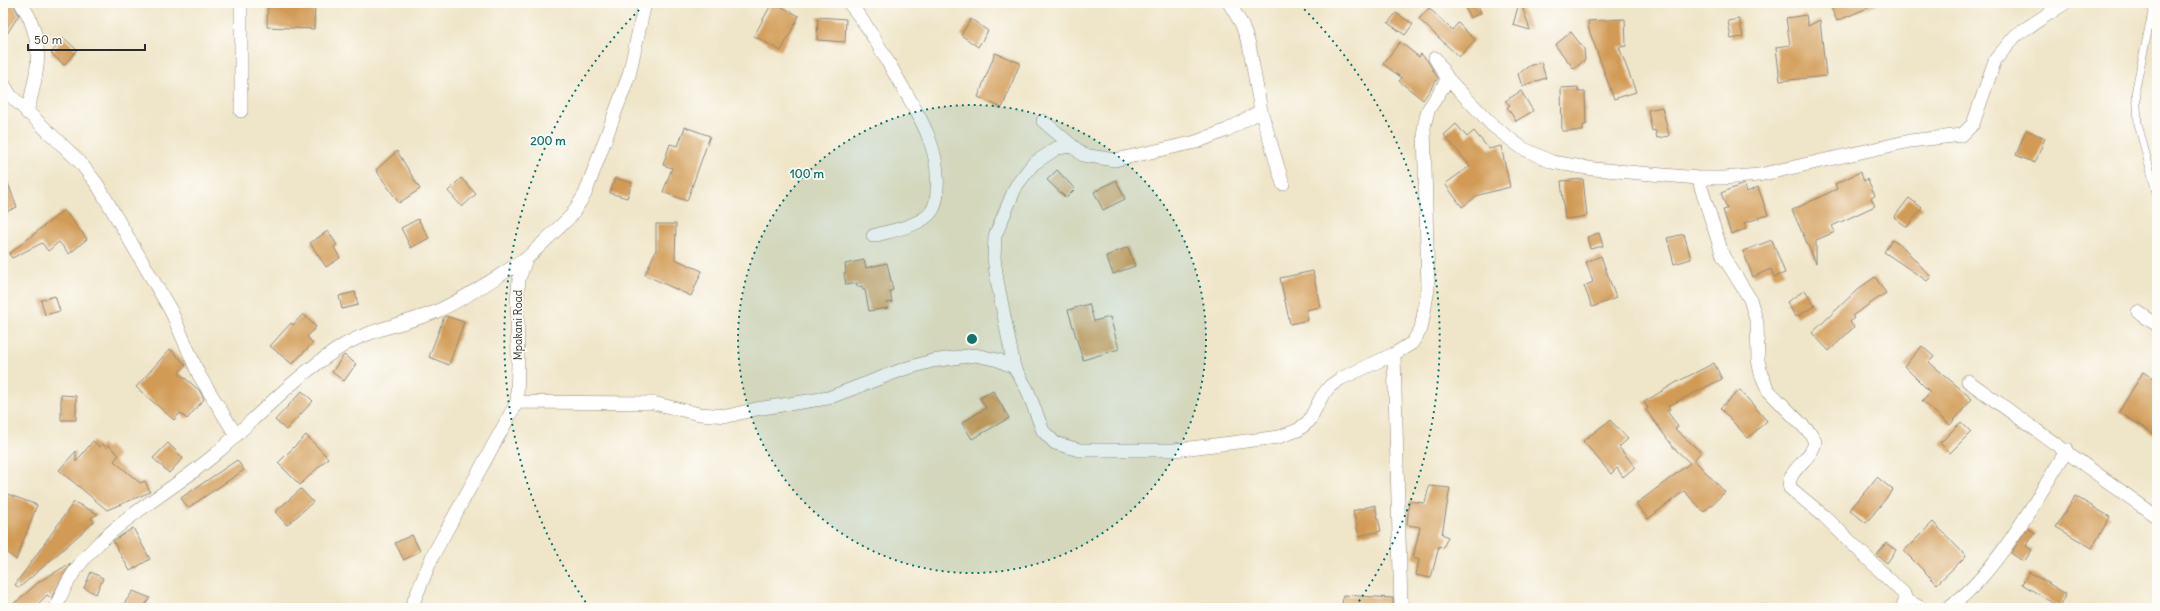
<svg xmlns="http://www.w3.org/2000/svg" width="2160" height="611" font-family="Delius,sans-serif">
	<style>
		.building { fill: #d29b55 }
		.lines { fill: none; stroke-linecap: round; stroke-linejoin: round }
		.lane-casing { stroke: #8d887a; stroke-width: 8 }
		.street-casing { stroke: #8d887a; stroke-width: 14 }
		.lane { stroke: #fff; stroke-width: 7 }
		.street { stroke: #fff; stroke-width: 13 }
		.ring { fill: none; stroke: #0f766e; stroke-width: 2; stroke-dasharray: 2 4 }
		.labels { text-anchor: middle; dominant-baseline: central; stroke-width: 3.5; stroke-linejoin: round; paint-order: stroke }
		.street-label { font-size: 11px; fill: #2b2b2b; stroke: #fdfcf7 }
		.centre { fill: #0f766e; stroke: #fdfcf7; stroke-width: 2 }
		.ring-label { font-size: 12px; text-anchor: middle; font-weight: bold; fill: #0f766e; stroke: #fdfcf7; stroke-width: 3.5; stroke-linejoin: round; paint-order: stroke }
	</style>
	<rect width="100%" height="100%" fill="#fdfcf7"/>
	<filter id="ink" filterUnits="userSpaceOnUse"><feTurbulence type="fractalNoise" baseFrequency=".025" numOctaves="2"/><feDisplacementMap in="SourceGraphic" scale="8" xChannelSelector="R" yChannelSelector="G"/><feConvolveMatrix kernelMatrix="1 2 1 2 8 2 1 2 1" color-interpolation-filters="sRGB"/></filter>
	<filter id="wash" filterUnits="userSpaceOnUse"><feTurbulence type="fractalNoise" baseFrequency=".012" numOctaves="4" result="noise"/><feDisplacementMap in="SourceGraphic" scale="16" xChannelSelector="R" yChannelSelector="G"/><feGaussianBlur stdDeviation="0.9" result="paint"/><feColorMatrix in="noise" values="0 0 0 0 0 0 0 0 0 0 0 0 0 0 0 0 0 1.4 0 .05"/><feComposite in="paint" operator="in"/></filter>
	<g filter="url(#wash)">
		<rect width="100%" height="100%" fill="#efe5c8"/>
		<g id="blocks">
			<path class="building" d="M 3,3 L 13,3 L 19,15 L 3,40 Z
				M 268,3 L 315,3 L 314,29 L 267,27 Z
				M 772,3 L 775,3 L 799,16 L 781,51 L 754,36 Z
				M 1463,3 L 1477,3 L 1481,13 L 1470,18 Z
				M 1519,3 L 1521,3 L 1530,30 L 1513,25 Z
				M 1829,3 L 1879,3 L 1837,21 Z
				M 1429,8 L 1452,30 L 1458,23 L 1475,40 L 1459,57 L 1419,19 Z
				M 1396,13 L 1413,24 L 1405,35 L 1388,23 Z
				M 1806,15 L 1808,26 L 1820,20 L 1826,76 L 1780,81 L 1776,47 L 1790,45 L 1786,18 Z
				M 818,17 L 846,19 L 845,42 L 817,40 Z
				M 971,19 L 988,31 L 978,47 L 961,35 Z
				M 1625,19 L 1626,46 L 1619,47 L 1636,92 L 1614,99 L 1589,30 L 1588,21 Z
				M 1739,19 L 1743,37 L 1731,39 L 1728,21 Z
				M 1571,32 L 1584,49 L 1585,60 L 1574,69 L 1555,45 Z
				M 64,38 L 77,50 L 64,65 L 51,53 Z
				M 1400,42 L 1419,57 L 1421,54 L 1427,60 L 1438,78 L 1423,100 L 1399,81 L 1402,78 L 1383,64 Z
				M 995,53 L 1020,63 L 1002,108 L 978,97 Z
				M 1541,62 L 1546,78 L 1522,86 L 1518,74 L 1529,66 Z
				M 1578,87 L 1578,92 L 1585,92 L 1586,125 L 1583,125 L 1583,131 L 1562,131 L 1561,88 Z
				M 1521,91 L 1533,111 L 1516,121 L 1507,107 L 1510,105 L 1505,101 Z
				M 1662,107 L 1669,136 L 1657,138 L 1655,130 L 1652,131 L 1648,110 Z
				M 1456,124 L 1467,137 L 1474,131 L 1489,149 L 1501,146 L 1510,187 L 1479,195 L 1462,207 L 1445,184 L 1470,166 L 1444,135 Z
				M 685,127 L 710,136 L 687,201 L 663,192 L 672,168 L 663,165 L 670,144 L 678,146 Z
				M 2026,130 L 2045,138 L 2035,163 L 2016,155 Z
				M 397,151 L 420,189 L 399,203 L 376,170 Z
				M 1057,170 L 1075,189 L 1066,198 L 1047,180 Z
				M 1860,172 L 1864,181 L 1867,179 L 1875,196 L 1871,198 L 1875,206 L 1832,226 L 1835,232 L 1816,240 L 1816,263 L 1792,210 L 1837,189 L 1835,184 Z
				M 4,173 L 17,207 L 3,213 L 3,174 Z
				M 461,178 L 476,194 L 462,207 L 448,191 Z
				M 615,178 L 632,183 L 627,198 L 610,193 Z
				M 1583,179 L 1587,216 L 1565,219 L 1561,181 Z
				M 1116,180 L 1125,199 L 1103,210 L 1094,192 Z
				M 1744,184 L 1747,192 L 1758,187 L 1768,215 L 1744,223 L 1746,229 L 1731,234 L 1723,210 L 1727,209 L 1721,193 Z
				M 1909,198 L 1922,208 L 1907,227 L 1894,217 Z
				M 64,210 L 87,239 L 69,254 L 59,242 L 48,251 L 42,243 L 12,258 L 9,254 Z
				M 418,219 L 429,238 L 411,248 L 401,228 Z
				M 656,224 L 676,224 L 675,259 L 702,271 L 691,296 L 645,275 L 656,250 Z
				M 328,231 L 337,245 L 334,247 L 340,258 L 326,267 L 310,243 Z
				M 1599,233 L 1603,246 L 1590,249 L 1587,237 Z
				M 1684,234 L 1691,259 L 1674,264 L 1667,238 Z
				M 1772,240 L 1785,273 L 1774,277 L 1771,269 L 1753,277 L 1743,251 Z
				M 1892,240 L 1903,247 L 1931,277 L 1927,281 L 1884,252 Z
				M 1128,247 L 1135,266 L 1113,274 L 1106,256 Z
				M 1601,256 L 1616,298 L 1592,307 L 1584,286 L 1593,282 L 1586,262 Z
				M 864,260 L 866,268 L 887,263 L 893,290 L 890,291 L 892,302 L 887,303 L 888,308 L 869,311 L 865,290 L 863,290 L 862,286 L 857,287 L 857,283 L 846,285 L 844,273 L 846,272 L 845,264 Z
				M 1313,271 L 1320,307 L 1306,310 L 1308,320 L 1290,324 L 1280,278 Z
				M 1875,277 L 1886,293 L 1852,316 L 1854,318 L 1850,322 L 1854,327 L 1829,351 L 1812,333 L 1858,289 Z
				M 1805,290 L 1815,306 L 1796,317 L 1787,302 Z
				M 355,292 L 358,305 L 342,309 L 339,296 Z
				M 55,296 L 60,311 L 45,315 L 41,300 Z
				M 1089,304 L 1094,321 L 1110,317 L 1119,349 L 1083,360 L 1068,310 Z
				M 303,314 L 316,327 L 307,337 L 313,343 L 292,364 L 270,346 L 291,323 L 293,325 Z
				M 446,316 L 464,322 L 449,365 L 429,357 L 444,317 Z
				M 1922,346 L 1934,357 L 1929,362 L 1972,399 L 1950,425 L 1922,401 L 1930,392 L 1904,366 Z
				M 170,349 L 186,365 L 179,373 L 199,390 L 204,399 L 187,419 L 180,413 L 174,420 L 136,387 Z
				M 344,355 L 356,364 L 344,381 L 332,372 Z
				M 1714,363 L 1722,379 L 1668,406 L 1670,409 L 1667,411 L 1678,426 L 1675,429 L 1701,452 L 1694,460 L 1725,492 L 1704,512 L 1684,491 L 1648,519 L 1636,504 L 1690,463 L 1674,448 L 1646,410 L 1648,408 L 1644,402 L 1677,382 Z
				M 2143,372 L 2157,381 L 2157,436 L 2119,412 Z
				M 1740,390 L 1767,421 L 1748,438 L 1720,408 Z
				M 302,391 L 313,401 L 286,430 L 275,420 Z
				M 993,391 L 1009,418 L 972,439 L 962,423 L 986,408 L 980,398 Z
				M 61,395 L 76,396 L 76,420 L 61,420 Z
				M 1610,420 L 1628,439 L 1619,447 L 1635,467 L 1623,477 L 1617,468 L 1611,474 L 1583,441 Z
				M 1961,422 L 1971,432 L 1950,453 L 1940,443 Z
				M 306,435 L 328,458 L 300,485 L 278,463 Z
				M 93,441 L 100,447 L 102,444 L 107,448 L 108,445 L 119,455 L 114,461 L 140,483 L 145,481 L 150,492 L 107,510 L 59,470 L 76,451 L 76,462 Z
				M 168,443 L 183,458 L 169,473 L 153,458 Z
				M 237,460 L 244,470 L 188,508 L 181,498 Z
				M 1877,477 L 1893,490 L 1866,523 L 1850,510 Z
				M 1429,486 L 1450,488 L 1442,534 L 1448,537 L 1443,548 L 1439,546 L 1431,578 L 1416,575 L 1419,560 L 1413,558 L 1420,527 L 1407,525 L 1409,501 L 1425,503 Z
				M 301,489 L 313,502 L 287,525 L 275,512 Z
				M 7,494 L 37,505 L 16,560 L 3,549 L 3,504 Z
				M 2075,496 L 2110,517 L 2092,548 L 2056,527 Z
				M 74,502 L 98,514 L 91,518 L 94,522 L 19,588 L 15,585 Z
				M 1375,505 L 1381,531 L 1359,536 L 1353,511 Z
				M 1933,522 L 1966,556 L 1937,584 L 1904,551 Z
				M 133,528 L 150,559 L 130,571 L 113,541 Z
				M 2028,528 L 2035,533 L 2026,546 L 2032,550 L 2024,562 L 2011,553 Z
				M 412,535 L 420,551 L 404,560 L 395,543 Z
				M 1886,543 L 1896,550 L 1887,563 L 1877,555 Z
				M 71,563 L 51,598 L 47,595 L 34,608 L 9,608 L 40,581 Z
				M 91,572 L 103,578 L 96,594 L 84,588 Z
				M 2029,572 L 2066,594 L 2059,607 L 2022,584 Z
				M 133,591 L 150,598 L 143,608 L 121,608 Z
				M 1343,595 L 1393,598 L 1393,608 L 1342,608 Z"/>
		</g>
	</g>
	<g filter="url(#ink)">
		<use href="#blocks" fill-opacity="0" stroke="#8d887a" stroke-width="1"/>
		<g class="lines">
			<defs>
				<path id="lane" d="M 2154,3 L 2136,88 L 2138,124 L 2157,196"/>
				<path id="street" d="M 21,3 C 24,9 29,15 31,22 C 44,54 35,81 27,113
					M 241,3 L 241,111
					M 849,3 C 866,23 879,46 892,69 C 913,106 941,144 937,189 C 937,197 936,206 931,212 C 921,226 889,231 873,236
					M 1229,3 L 1241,23 L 1249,44 L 1261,111 L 1283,184
					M 1435,58 L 1448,79 L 1493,126 L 1522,148 L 1552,162 L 1594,169 L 1698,178 L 1724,178 L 1759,175 L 1910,141 L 1962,135 L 1973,124 L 1995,60 L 2016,35 L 2065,3
					M 3,83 L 10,95 L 79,161 L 97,184 L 171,311 L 199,375 L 236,435
					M 1043,121 L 1083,155 L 1115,160 L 1196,142 L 1227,130 L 1261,111
					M 1698,178 L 1723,256 L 1750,299 L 1757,323 L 1758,360 L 1761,374 L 1768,390 L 1811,434 L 1815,442 C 1812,460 1785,471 1790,488 L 1824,516 L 1904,594 L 1906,600 L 1902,608
					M 2138,312 L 2157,325
					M 1394,354 L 1401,608
					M 1014,367 L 997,280 L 994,258 L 995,236 L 1016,186 L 1033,164 L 1057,148 L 1072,146
					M 1968,381 L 2157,517
					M 517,402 L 653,403 L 699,414 L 728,416 L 756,409 L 828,398 L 904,369 L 932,361 L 975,355 L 998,360 L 1014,367 L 1027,389 L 1043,431 L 1055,443 L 1079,450 L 1174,450 L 1279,437 L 1298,430 L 1309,421 L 1322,396 L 1330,386 L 1340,379 L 1394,354 L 1412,343 L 1421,329 L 1428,289 L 1424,127 L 1428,110 L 1448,79
					M 1906,600 L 1921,608
					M 56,608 C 81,533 164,500 219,451 C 260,414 297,374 344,345 C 371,329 405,324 435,312 C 467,298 496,277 526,259
					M 411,608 L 433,555 L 517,402 L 518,362 L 517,300 L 519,279 L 526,259 L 571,216 L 585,194 L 629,75 L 645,3
					M 1947,608 C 1992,581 2038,496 2067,450"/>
			</defs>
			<use href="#lane" class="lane-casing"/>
			<use href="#street" class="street-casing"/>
			<use href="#lane" class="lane"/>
			<use href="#street" class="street"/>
		</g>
	</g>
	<circle cx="972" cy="339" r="234" fill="#0f766e" fill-opacity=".12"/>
	<g class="ring">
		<circle cx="972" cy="339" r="234"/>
		<path d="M589 607A468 468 0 0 1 644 5M1300 5A468 468 0 0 1 1355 607"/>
	</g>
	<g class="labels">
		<g class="street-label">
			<text transform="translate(518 325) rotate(-90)">Mpakani Road</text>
		</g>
	</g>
	<circle cx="972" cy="339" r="6" class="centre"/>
	<g class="ring-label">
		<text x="548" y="145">200 m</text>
		<text x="807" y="178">100 m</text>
	</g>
	<rect width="2160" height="611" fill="none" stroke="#fdfcf7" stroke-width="16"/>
	<path d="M28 44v6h117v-6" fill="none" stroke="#2b2b2b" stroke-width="2"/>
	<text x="34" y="44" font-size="12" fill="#2b2b2b" stroke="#fdfcf7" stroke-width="3" paint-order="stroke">50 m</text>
</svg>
